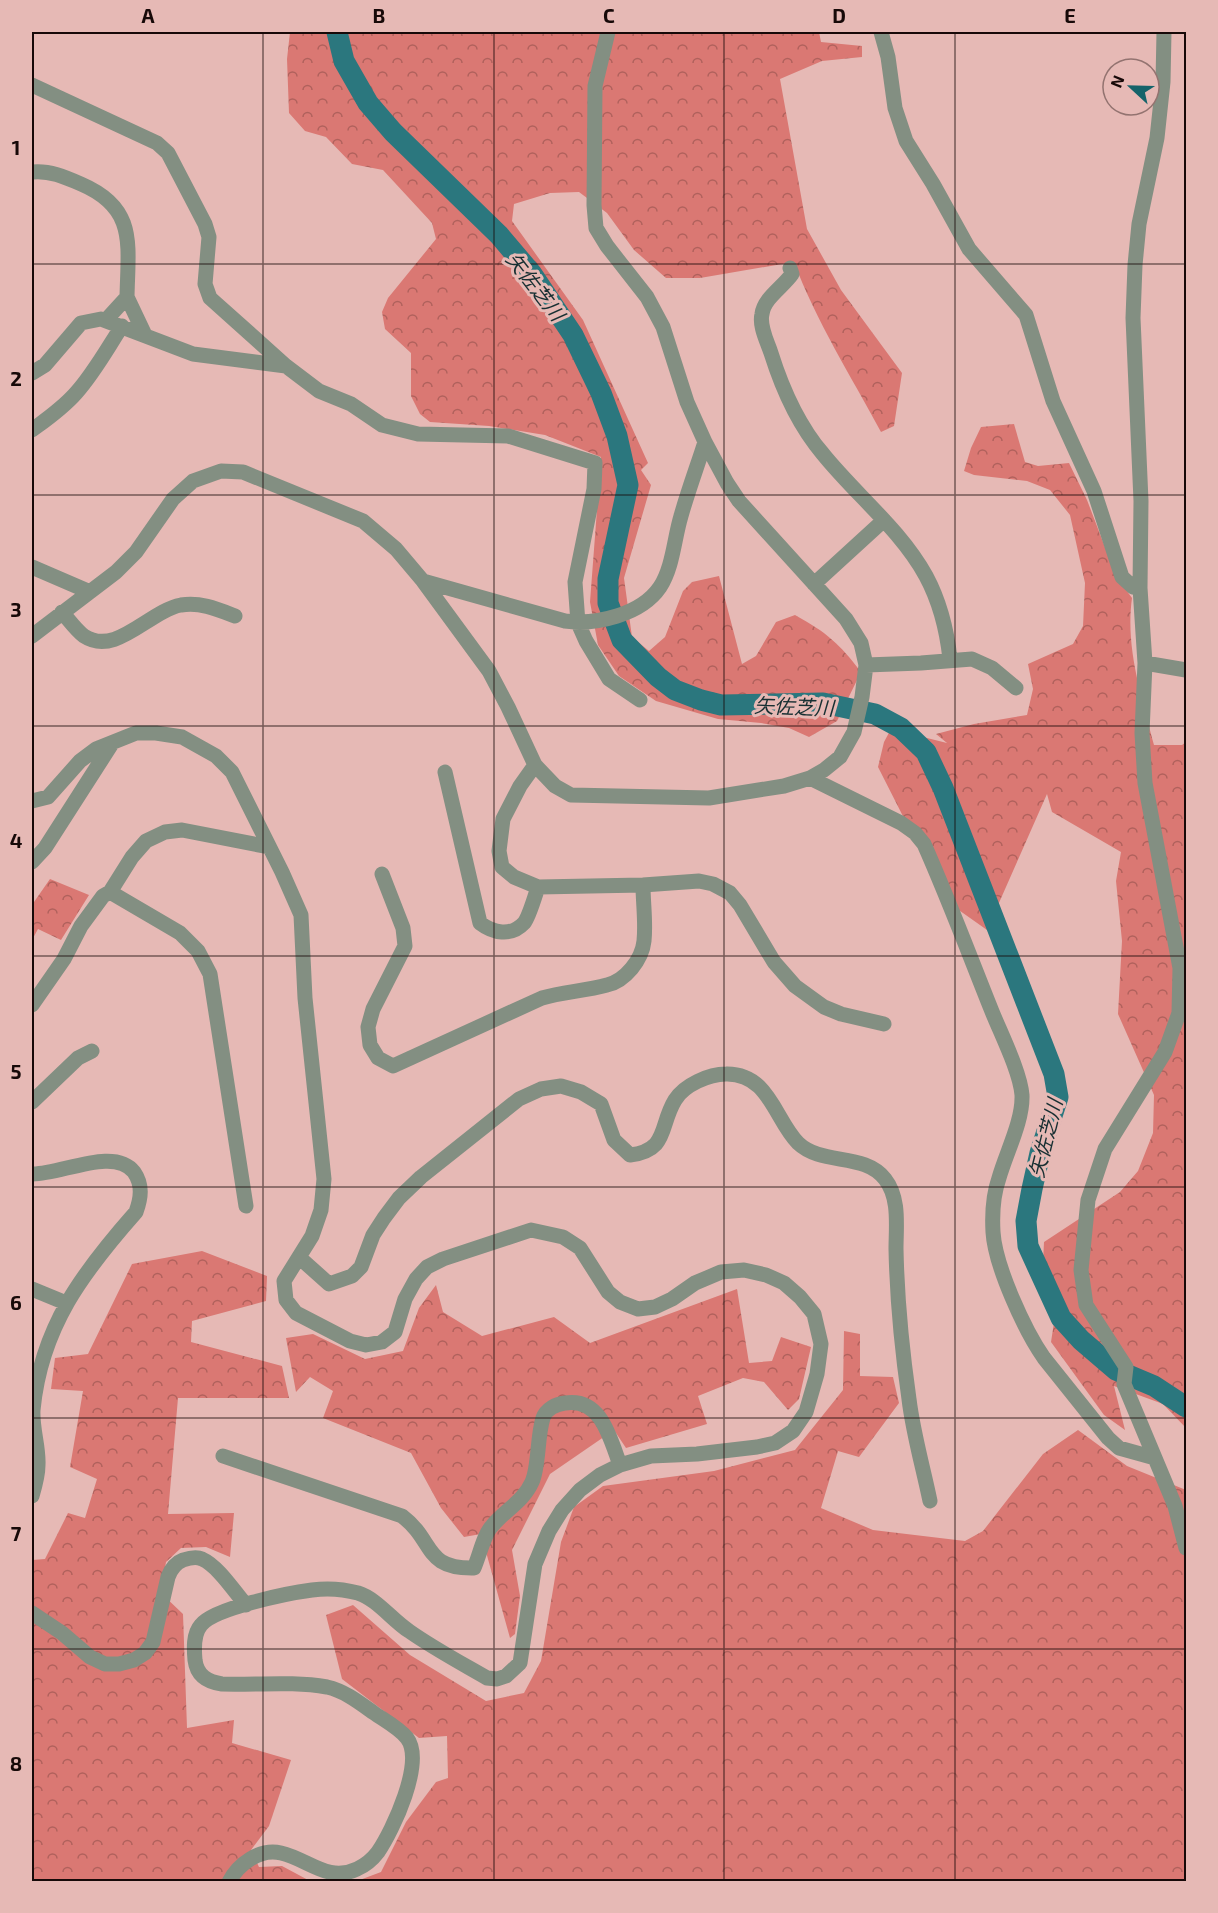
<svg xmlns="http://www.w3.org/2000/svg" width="1218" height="1913" font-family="'Exo 2','Noto Sans JP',sans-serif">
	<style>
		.forest { fill: url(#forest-crowns) }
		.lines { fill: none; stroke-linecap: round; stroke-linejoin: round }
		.river { stroke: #2b777e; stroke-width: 21 }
		.minor { stroke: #838f82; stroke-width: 15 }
		.grid { fill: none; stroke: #170908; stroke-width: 1.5; stroke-opacity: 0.55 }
		.labels { text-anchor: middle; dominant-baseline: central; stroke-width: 6; stroke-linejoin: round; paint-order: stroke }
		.water-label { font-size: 20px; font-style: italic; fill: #172f32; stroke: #e6b9b5 }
		.neatline { fill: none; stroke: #170908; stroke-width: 2 }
		.grid-label { font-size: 20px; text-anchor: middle; font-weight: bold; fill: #170908 }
	</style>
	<defs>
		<pattern id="forest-crowns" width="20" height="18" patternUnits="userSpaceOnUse" patternTransform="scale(1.5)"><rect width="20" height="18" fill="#da7873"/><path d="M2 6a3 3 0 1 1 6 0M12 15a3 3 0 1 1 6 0" fill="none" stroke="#b0615c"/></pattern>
	</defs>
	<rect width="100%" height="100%" fill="#e6b9b5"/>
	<path class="forest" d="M 290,32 L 819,32 L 821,42 L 862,46 L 862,57 L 822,61 L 780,79 L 807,229 L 841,290 L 902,373 L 894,426 L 881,432 C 851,376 816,321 794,262 L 700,278 L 666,278 L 634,250 L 607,213 L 579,192 L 550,193 L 514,204 L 512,221 L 583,320 L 648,463 L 641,470 L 651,485 L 624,578 L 632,637 L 649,651 L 665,637 L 683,591 L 692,582 L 719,576 L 742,664 L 756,656 L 776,622 L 795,615 C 826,632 840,644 861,672 L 837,721 L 809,737 L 789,728 L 761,723 L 718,719 L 656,701 L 619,676 L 598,645 L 590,602 L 601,457 L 545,435 L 489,426 L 430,422 L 420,414 L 411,396 L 411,353 L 385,329 L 382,312 L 388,298 L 436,239 L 432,223 L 383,170 L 352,164 L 326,137 L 305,131 L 289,113 L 287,59 Z
		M 1014,424 L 1025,462 L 1038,466 L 1069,463 L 1087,500 L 1116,576 L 1132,598 C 1125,647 1142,698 1154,745 L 1182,745 L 1186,742 L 1186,1428 L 1163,1404 L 1114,1386 L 1125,1430 L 1104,1415 L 1051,1342 L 1057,1303 L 1043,1262 L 1044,1242 L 1120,1192 L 1138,1171 L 1153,1133 L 1154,1095 L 1118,1014 L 1122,941 L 1116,881 L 1121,852 L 1052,812 L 1047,794 L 987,930 L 946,901 L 878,767 L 884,742 L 891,729 L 947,743 L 936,734 L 974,724 L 1027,715 L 1033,689 L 1028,664 L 1073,644 L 1083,626 L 1085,583 L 1070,515 L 1050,490 L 1027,481 L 974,475 L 964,471 L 971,448 L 981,427 Z
		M 50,879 L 89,895 L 61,940 L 38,929 L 32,940 L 32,901 L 34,902 Z
		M 202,1251 L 267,1276 L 266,1301 L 192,1321 L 191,1342 L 282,1366 L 289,1398 L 178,1398 L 168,1514 L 234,1513 L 230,1557 L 206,1547 L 181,1548 L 166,1562 L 161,1593 L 183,1614 L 187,1728 L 234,1720 L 232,1743 L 291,1760 L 269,1826 L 251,1850 L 259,1867 L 282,1866 L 310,1881 L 32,1882 L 32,1560 L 45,1559 L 68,1513 L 85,1518 L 97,1479 L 70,1467 L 83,1391 L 51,1389 L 55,1358 L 88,1354 L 132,1264 Z
		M 436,1285 L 443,1312 L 482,1336 L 554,1317 L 590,1343 L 737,1289 L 749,1363 L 772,1361 L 781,1337 L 811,1347 L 799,1399 L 788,1410 L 764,1382 L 743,1378 L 698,1396 L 707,1424 L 626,1448 L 614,1430 L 550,1474 L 512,1550 L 520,1596 L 515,1634 L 510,1638 L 481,1534 L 464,1537 L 441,1508 L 411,1453 L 323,1418 L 333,1391 L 310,1377 L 296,1392 L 286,1338 L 313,1334 L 365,1359 L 403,1351 L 419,1308 Z
		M 844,1331 L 860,1334 L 860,1376 L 893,1377 L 899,1403 L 859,1457 L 838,1451 L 821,1508 L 873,1530 L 965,1541 L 983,1531 L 1043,1454 L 1078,1430 L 1127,1466 L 1186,1490 L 1186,1881 L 357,1881 L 381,1872 L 406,1822 L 436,1782 L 448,1778 L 447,1736 L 419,1738 L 342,1679 L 326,1615 L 353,1605 L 410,1655 L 486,1701 L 524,1693 L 541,1661 L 561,1542 L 574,1507 L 603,1486 L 714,1471 L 795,1450 L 843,1390 Z"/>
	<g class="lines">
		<path class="river" d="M 337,32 L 344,61 L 368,103 L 393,132 L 499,235 L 532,274 L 573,335 L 601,393 L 617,436 L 628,485 L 608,579 L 608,603 L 622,640 L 658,677 L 675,690 L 701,700 L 721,705 L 823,703 L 875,714 L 901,728 L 926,752 L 943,788 L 1054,1074 L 1058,1097 L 1040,1153 L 1032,1189 L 1026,1221 L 1028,1246 L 1061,1318 L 1081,1340 L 1116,1370 L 1154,1386 L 1186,1407"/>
		<path class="minor" d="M 881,32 L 888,57 L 895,108 L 906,141 L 933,184 L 969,249 L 1026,315 L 1053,401 L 1094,491 L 1122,577 L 1133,587 L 1140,588
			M 1164,32 L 1163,82 L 1157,138 L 1139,224 L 1135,265 L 1133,318 L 1141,501 L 1140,588 L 1145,663 L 1142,733 L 1145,783 L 1180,968 L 1179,1013 L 1165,1052 L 1105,1149 L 1088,1200 L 1081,1270 L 1086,1305 L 1126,1367 L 1124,1384 L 1175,1506 L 1186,1548
			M 32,85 L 157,143 L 168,153 L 205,224 L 209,237 L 205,284 L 210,298 L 286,366 L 319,391 L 351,404 L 382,425 L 418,434 L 508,436 L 595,463 L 594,489 L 575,582 L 578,623 L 586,641 L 609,679 L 640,700
			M 32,172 C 49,170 65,177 81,184 C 137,208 128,244 127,297 L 106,320
			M 790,268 L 792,274 C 783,287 764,298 762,314 C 759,326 767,341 771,353 C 782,388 799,426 823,454 C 856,495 900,529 926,576 C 940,602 947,631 950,659
			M 127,297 L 145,335
			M 32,373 L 45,365 L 81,323 L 101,319 L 193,354 L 286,366
			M 32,430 C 47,419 63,408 76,393 C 94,373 107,349 122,326
			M 32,567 L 90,592
			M 423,581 L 565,621 C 596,625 641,615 660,587 C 673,567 674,539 681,516 C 688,491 697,467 705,442
			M 814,584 L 884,520
			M 62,612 C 69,620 76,630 84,636 C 116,657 149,611 181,605 C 201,602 217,609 235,616
			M 32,636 L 116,572 L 136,552 L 173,499 L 193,481 L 221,471 L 243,472 L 363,521 L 396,549 L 423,581 L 489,671 L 508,707 L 535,765 L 555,786 L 571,795 L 709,798 L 784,786 L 810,778 L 824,770 L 840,757 L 854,732 L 862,697 L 866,665 L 861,643 L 846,619 L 739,501 L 727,483 L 705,442 L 687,402 L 663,327 L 647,297 L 607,246 L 596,228 L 594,205 L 595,86 L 608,32
			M 1145,663 L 1186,670
			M 866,665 L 921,663 L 972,659 L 992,668 L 1016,688
			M 535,765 L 520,786 L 503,819 L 499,851 L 502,867 L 514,877 L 538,887 L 643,885 L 699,881 L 713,884 L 730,893 L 740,905 L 774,962 L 795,986 L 824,1007 L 841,1014 L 884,1024
			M 445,772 L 480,923 C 493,933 511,937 524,923 C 529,917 535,896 538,887
			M 810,778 L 901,823 L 915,833 L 924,844 C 948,898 969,954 991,1009 C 1000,1032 1020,1071 1022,1095 C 1023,1121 1006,1153 999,1178 C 993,1195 992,1214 993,1232 C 995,1266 1025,1331 1044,1358 L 1108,1438 L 1119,1448 L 1155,1458
			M 32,801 L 48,797 L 80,761 L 96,749 L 136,733 L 156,733 L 182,737 L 216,756 L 232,772 L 282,872 L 301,915 L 305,998 L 324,1179 L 321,1210 L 312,1236 L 284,1281 L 286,1300 L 296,1313 L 350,1341 L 366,1345 L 382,1342 L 395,1332 L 405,1299 L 416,1279 L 427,1267 L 443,1259 L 531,1230 L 563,1237 L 580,1248 L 608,1292 L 620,1302 L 638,1309 L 655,1307 L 672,1299 L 695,1283 L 721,1272 L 744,1270 L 766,1275 L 784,1283 L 800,1297 L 814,1314 L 821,1344 L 817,1374 L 806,1412 L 793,1431 L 775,1443 L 757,1447 L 697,1454 L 651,1456 L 620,1465 L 600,1475 L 580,1490 L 562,1510 L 549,1531 L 535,1564 L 520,1663 L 506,1676 L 497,1679 L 487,1678 C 461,1663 433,1648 409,1631 C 392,1620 377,1599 358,1593 C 343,1589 327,1588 312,1590 C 289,1593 214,1608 201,1625 C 193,1634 194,1649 195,1660 C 197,1676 208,1682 222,1684 C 257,1685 293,1681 327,1687 C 345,1691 360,1703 374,1713 C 384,1720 399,1728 407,1738 C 425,1762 393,1830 378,1852 C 372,1860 366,1865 357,1869 C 328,1883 308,1859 281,1853 C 260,1848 238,1864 229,1882
			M 32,862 L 45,848 L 113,742
			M 382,874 L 403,928 L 405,946 L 373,1009 L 368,1027 L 370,1045 L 378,1058 L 393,1066 L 542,998 C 563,992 585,991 607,985 C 625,981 642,960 644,941 C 646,923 643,903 643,885
			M 110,892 L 180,933 L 198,951 L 210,974 L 246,1206
			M 32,1005 L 64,959 L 81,926 L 103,896 L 110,892 L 132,857 L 146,841 L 165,832 L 182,830 L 269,847
			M 32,1102 L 78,1058 L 92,1051
			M 32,1174 C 60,1175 114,1146 134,1172 C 143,1185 141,1198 136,1212 C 83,1272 41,1327 33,1410 C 32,1429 39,1447 38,1465 C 38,1475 35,1486 32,1496
			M 300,1258 L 329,1284 L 352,1276 L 361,1267 L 373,1235 L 384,1218 L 399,1198 L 421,1177 L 519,1099 L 541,1089 L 561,1086 L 581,1092 L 601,1104 L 614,1140 L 630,1155 C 669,1150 659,1126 675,1100 C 684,1085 709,1074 726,1074 C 769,1073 775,1120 798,1143 C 822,1166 864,1152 885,1179 C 900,1198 896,1226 896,1249 C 897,1299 902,1350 909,1399 C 913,1433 923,1467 930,1501
			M 32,1289 L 66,1303
			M 223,1456 L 402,1516 C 435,1541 423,1569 474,1568 C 479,1557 484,1534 492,1526 C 505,1510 523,1502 532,1482 C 539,1467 537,1437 543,1418 C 546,1409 556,1404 565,1403 C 601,1397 610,1438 620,1465
			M 32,1613 L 62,1633 L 90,1657 L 105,1664 L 119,1664 L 134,1660 L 145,1653 L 153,1642 L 168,1577 C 171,1569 175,1563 183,1560 C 189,1558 196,1556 202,1559 C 218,1566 234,1591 246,1605"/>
	</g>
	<path class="grid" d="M 263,32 L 263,1882M 494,32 L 494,1882M 724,32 L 724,1882M 955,32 L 955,1882M 32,264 L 1186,264M 32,495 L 1186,495M 32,726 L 1186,726M 32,956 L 1186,956M 32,1187 L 1186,1187M 32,1418 L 1186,1418M 32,1649 L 1186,1649"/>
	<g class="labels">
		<g class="water-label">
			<text transform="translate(536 286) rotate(52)">矢佐芝川</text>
			<text transform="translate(794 706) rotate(2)">矢佐芝川</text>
			<text transform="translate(1045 1138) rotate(-76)">矢佐芝川</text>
		</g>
	</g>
	<rect width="1218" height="1913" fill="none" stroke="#e6b9b5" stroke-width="66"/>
	<g transform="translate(1131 87) rotate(292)"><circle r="28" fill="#e6b9b5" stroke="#937370" stroke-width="1.5"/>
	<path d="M0-4.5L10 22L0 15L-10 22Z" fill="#15636a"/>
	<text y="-9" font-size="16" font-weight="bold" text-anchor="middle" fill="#170908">N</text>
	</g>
	<rect x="33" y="33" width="1152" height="1847" class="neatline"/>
	<g class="grid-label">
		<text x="148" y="23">A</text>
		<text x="379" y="23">B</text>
		<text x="609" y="23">C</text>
		<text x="839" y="23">D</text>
		<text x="1070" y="23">E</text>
		<text x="16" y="155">1</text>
		<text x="16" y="386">2</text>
		<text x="16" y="617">3</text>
		<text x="16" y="848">4</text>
		<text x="16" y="1079">5</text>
		<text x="16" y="1310">6</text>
		<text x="16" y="1541">7</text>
		<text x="16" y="1771">8</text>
	</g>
</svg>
